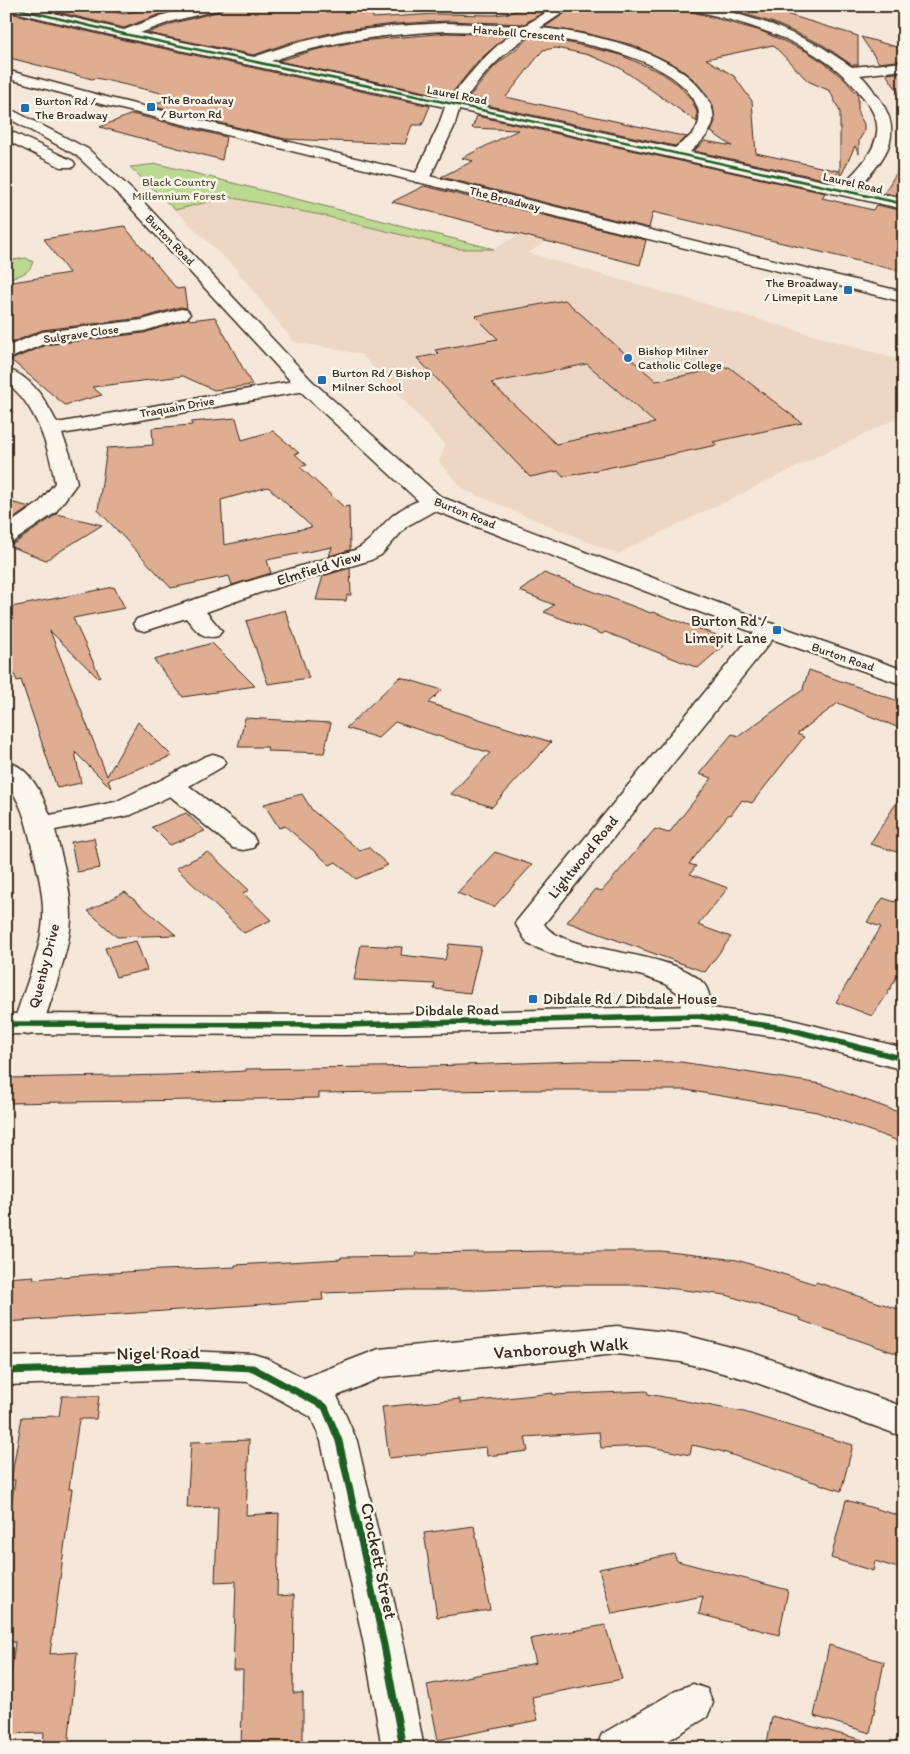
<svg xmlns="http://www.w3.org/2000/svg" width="910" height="1754" font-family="Itim,sans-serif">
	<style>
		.built { fill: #eed6c4 }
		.green { fill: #bcd991; stroke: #7c8258 }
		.building { fill: #dfad91; stroke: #3b2a1e; fill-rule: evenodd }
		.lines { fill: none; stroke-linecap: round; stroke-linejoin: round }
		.street-casing { stroke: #3b2a1e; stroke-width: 3 }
		.secondary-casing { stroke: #3b2a1e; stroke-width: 3 }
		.primary-casing { stroke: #3b2a1e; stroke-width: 3 }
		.street { fill: #fbf7ec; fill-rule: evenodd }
		.secondary { fill: #fbf7ec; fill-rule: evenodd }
		.primary { fill: #fbf7ec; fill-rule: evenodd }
		.cycleway-far2-casing { stroke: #fbf7ec; stroke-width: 4.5 }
		.cycleway-far1-casing { stroke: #fbf7ec; stroke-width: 9 }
		.cycleway-casing { stroke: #fbf7ec; stroke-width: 10 }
		.cycleway-far2 { stroke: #1b5e20; stroke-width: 2.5 }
		.cycleway-far1 { stroke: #1b5e20; stroke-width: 5.5 }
		.cycleway { stroke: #1b5e20; stroke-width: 7 }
		.poi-dot { fill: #1f6fb2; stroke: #fbf7ec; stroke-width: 2 }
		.labels { text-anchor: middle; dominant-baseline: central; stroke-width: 5; stroke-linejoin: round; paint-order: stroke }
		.far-street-label { font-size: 12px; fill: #3b2a1e; stroke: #fbf7ec }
		.far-poi-label { font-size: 12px; fill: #3b2a1e; stroke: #fbf7ec; text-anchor: start }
		.far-park-label { font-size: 12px; fill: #5b563b; stroke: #fbf7ec }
		.street-label { font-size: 15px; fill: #3b2a1e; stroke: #fbf7ec }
		.poi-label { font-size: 15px; fill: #3b2a1e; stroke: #fbf7ec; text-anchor: end }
		.near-street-label { font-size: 18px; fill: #3b2a1e; stroke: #fbf7ec }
	</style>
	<rect width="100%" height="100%" fill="#f5e8da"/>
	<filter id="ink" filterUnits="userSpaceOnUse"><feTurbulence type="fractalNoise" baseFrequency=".02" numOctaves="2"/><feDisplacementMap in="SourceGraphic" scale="10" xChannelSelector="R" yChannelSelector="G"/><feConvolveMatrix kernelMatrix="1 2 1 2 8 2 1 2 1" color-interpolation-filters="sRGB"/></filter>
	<g filter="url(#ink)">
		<path class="built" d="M 158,164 L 494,249 L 550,217 L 575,224 L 528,253 L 904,361 L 904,415 L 617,554 L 464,490 L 439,462 L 445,445 L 361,354 L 294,342 L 234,267 L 130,167 Z"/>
		<path class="green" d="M 158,164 L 494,249 L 459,249 L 321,215 L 228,197 L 175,210 L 130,167 Z
			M 26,258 L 33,262 C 29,275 18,276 6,278 L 6,261 Z"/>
		<path class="building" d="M 33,6 L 90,6 L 124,14 L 152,6 L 190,6 L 163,13 L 124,28 Z
			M 224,6 L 372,6 L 373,18 L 435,14 L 494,15 L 511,13 L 524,6 L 553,6 L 524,24 L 447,21 L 395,24 L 344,30 L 291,42 L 254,55 L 147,33 L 174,23 L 221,11 Z
			M 575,6 L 686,6 L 689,11 L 761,31 L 806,51 L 826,64 L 845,80 L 858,95 L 858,113 L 864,124 L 864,132 L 859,140 L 859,154 L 855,146 L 840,178 L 840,112 L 830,91 L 808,81 L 773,45 L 706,59 L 734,76 L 752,101 L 756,153 L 839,171 L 833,181 L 694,151 L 705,141 L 732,146 L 711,132 L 715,121 L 713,106 L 695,81 L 677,66 L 633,45 L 584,33 L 545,27 Z
			M 718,6 L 760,6 L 858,36 L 858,65 L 852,65 L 823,45 L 774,23 Z
			M 6,12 L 124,40 L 430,106 L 422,125 L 412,125 L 405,144 L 285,139 L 151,106 L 174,96 L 96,78 L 92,79 L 6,57 Z
			M 447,33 L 508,35 L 477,62 L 452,93 L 437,90 L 435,94 L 278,61 L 315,50 L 359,41 Z
			M 530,37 L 570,43 L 618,54 L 662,73 L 679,85 L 691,99 L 697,112 L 697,122 L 620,68 L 589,55 L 556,48 L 543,50 L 506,97 L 687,137 L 675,146 L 481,104 L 483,100 L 469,97 L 494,67 Z
			M 861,37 L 904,49 L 904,60 L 879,63 Z
			M 904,72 L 904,100 L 886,74 Z
			M 132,114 L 226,137 L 222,160 L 100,127 Z
			M 477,116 L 825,193 L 822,198 L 873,210 L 876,205 L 904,211 L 904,272 L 653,212 L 649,228 L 441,177 L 473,161 L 462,158 L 518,130 L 472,128 Z
			M 904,161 L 904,197 L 884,193 Z
			M 424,186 L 646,240 L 640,265 L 392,202 Z
			M 124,226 L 177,289 L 184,288 L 187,308 L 180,307 L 142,318 L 42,330 L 6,345 L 6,283 L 69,273 L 44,239 Z
			M 565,300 L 656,381 L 729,367 L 802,423 L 713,442 L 717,445 L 563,477 L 558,471 L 530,477 L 417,358 L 439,354 L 435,350 L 498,339 L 475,316 ZM 587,364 L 655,423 L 556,444 L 491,383 Z
			M 215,317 L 252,385 L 214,390 L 183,376 L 92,387 L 102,395 L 65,405 L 11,360 L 46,345 L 144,333 L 189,318 L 190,320 Z
			M 236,418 L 242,440 L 273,431 L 299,453 L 295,454 L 307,465 L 300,467 L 344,507 L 349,506 L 350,550 L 329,556 L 332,547 L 267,560 L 271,573 L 232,585 L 229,576 L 171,588 L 98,510 L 107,448 L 153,445 L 152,428 L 192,425 L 191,422 ZM 268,487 L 312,527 L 224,545 L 221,500 Z
			M 6,501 L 30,507 L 6,524 Z
			M 57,514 L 102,525 L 46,560 L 6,545 L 15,543 Z
			M 350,568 L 351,595 L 347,595 L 346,601 L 316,600 L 323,576 Z
			M 544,573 L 651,613 L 653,612 L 730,640 L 698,668 L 605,632 L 602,634 L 544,612 L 554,605 L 520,591 Z
			M 114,587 L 125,608 L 73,618 L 100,677 L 98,678 L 50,631 L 107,776 L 138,722 L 172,756 L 108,780 L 111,788 L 75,752 L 81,783 L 57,788 L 21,680 L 17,681 L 6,656 L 6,608 Z
			M 285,610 L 309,678 L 268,684 L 246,621 Z
			M 212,643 L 255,686 L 183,697 L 154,660 Z
			M 809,670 L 904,703 L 904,730 L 838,703 L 797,734 L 804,737 L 752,803 L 742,800 L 731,815 L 729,814 L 689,864 L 696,866 L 690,874 L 728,888 L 698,925 L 731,937 L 705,972 L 567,922 L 595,889 L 602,891 L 655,829 L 669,833 L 712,778 L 699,774 L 732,734 L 739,736 L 804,689 L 803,688 Z
			M 400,677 L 442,690 L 429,703 L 551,742 L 492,807 L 451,794 L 490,753 L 395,722 L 378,738 L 346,728 Z
			M 245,718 L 331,723 L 324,753 L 267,751 L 268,747 L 238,747 Z
			M 904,791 L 904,854 L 870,844 Z
			M 302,794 L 312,810 L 360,851 L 368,847 L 388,865 L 356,879 L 336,862 L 330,865 L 285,826 L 279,828 L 264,804 Z
			M 186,813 L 205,831 L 170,845 L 152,827 Z
			M 94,838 L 100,868 L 77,872 L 71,842 Z
			M 208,852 L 249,890 L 243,893 L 271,920 L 244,933 L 176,868 Z
			M 495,852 L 532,865 L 494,907 L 457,893 Z
			M 904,888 L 904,964 L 886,996 L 872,1016 L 836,1002 L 881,927 L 867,922 L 883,898 L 895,902 Z
			M 125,892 L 176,935 L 117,937 L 88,911 Z
			M 136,941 L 147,970 L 116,977 L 105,948 Z
			M 449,944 L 481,947 L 470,993 L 434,989 L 435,984 L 354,980 L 361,945 L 402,947 L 401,955 L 445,960 Z
			M 580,1061 L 681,1062 L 821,1084 L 904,1114 L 904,1143 L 817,1112 L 686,1090 L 512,1090 L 319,1093 L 319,1098 L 6,1103 L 8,1078 L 169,1075 L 246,1071 L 246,1069 L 433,1066 Z
			M 557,1251 L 661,1251 L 737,1260 L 815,1284 L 816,1282 L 904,1311 L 904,1356 L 800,1320 L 801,1318 L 726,1295 L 642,1285 L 561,1285 L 561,1286 L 484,1290 L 408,1290 L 322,1293 L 323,1300 L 6,1322 L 6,1278 L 34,1276 L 33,1279 L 139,1271 L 235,1267 L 235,1265 L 341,1259 L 341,1257 L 415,1256 L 416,1253 Z
			M 647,1391 L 648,1394 L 744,1412 L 853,1445 L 841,1491 L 720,1451 L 692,1445 L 690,1455 L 646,1446 L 601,1448 L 599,1432 L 525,1437 L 528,1451 L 487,1456 L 486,1447 L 389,1458 L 382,1407 L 460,1399 L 460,1403 L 553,1393 L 553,1395 Z
			M 62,1396 L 99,1396 L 96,1419 L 79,1419 L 69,1489 L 72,1489 L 50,1654 L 77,1652 L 68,1748 L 43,1748 L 44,1733 L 6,1734 L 6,1716 L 15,1642 L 6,1642 L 6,1542 L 15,1480 L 11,1480 L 22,1417 L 59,1416 Z
			M 249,1440 L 246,1515 L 279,1513 L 277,1596 L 294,1595 L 293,1693 L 303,1693 L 303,1748 L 241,1748 L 243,1670 L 233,1670 L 236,1581 L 215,1582 L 218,1507 L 187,1508 L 191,1442 Z
			M 846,1500 L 904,1517 L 904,1570 L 875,1561 L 873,1571 L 831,1558 Z
			M 474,1526 L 490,1610 L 437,1617 L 424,1533 Z
			M 674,1554 L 677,1561 L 788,1590 L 779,1635 L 699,1614 L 703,1596 L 612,1614 L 599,1569 Z
			M 605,1625 L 622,1679 L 532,1697 L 538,1720 L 438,1740 L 427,1685 L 536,1663 L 530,1639 Z
			M 829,1645 L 884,1662 L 870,1733 L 814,1716 Z
			M 772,1716 L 863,1740 L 862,1748 L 766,1748 Z"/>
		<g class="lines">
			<defs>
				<path id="street" d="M 6,6 L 24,6 L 124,30 L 163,15 L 199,6 L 222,6 L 221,9 L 173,21 L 140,33 L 254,57 L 292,44 L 344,32 L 395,26 L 447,23 L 524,26 L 557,6 L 573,6 L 540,28 C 591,33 679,51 707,98 C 722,122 709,135 690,152 L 842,185 C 856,171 875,153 877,132 C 879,120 870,106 863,97 C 822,43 753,25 689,9 L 688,6 L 711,6 L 773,25 L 822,47 L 852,67 L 904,62 L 904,70 L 860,75 C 866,80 871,87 875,93 C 907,133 887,157 857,189 L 904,199 L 904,209 L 459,110 L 454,127 L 429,179 L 427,182 L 415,182 L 413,179 L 438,127 L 445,107 L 124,38 L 6,10 ZM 447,31 L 513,33 C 487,52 469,74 450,99 L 271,61 C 329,41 387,34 447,31 ZM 529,35 C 574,40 667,56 693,98 C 698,107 702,117 697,127 C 693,136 682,142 675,148 L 463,102 C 483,74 501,55 529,35 Z
					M 181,309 L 187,310 L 190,314 L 187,318 L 144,331 L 46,343 L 6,360 L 6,347 L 42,332 L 142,320 Z
					M 6,369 C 31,375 46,401 57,423 L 305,379 L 312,381 L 315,385 L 312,389 L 305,391 L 62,434 L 70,454 L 77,483 L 55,513 L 14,541 L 6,543 L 6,526 L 39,503 L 55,483 C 50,451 35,401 6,383 Z
					M 433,496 L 441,497 L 444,502 L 441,507 L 407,526 L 381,555 L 371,560 L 259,593 L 206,612 L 222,631 L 218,636 C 202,640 196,630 186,618 L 145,631 L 137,629 L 133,624 L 137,619 L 243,583 L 355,550 C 370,543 378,529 390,518 C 400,508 420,499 433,496 Z
					M 768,623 L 776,625 L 780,630 L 776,635 L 544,924 C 564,955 671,948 703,983 C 711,991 710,1006 712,1016 L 708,1023 L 697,1026 L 686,1023 L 682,1016 L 679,994 L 666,984 L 643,976 L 557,956 L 528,944 L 515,923 L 760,625 Z
					M 213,754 L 222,757 L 226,762 L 222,767 L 189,786 L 253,836 L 256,842 L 253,848 L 243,850 L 233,848 L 170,796 L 131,815 L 55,830 C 62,859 71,887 71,917 C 71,946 52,996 43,1025 L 39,1032 L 28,1035 L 17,1032 L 13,1025 C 23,992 41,952 43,918 C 44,893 37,868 31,843 C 26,822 21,800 6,784 L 6,761 C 30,767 42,794 50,815 L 115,802 L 163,779 L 204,757 Z
					M 617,1326 L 681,1334 L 753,1353 L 904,1407 L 904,1437 L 749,1380 L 681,1362 L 617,1354 L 382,1377 L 337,1396 L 357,1441 L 404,1645 L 424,1748 L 382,1748 L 364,1645 L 321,1441 L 311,1417 L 248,1382 L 188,1379 L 6,1385 L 6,1357 L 188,1351 L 253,1354 L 266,1358 L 304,1378 L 379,1349 Z
					M 693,1684 L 707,1689 L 713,1703 L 707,1717 L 656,1748 L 596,1748 L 602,1734 L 679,1689 Z"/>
				<path id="secondary" d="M 6,107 L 88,149 L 132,190 L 312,381 L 441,497 L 776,625 L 904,670 L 904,685 L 760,635 L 425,507 L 298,389 L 120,196 L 76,155 L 6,117 Z
					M 6,129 L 73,161 L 75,164 L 73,167 L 61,167 L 6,140 Z
					M 697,1006 L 784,1018 L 904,1048 L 904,1070 L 784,1038 L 697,1026 L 345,1035 L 6,1034 L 6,1014 L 345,1015 Z"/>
				<path id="primary" d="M 6,70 L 110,98 L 904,292 L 904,302 L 101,104 L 6,78 Z"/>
			</defs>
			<use href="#street" class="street-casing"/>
			<use href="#secondary" class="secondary-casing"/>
			<use href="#primary" class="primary-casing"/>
			<use href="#street" class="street"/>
			<use href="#secondary" class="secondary"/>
			<use href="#primary" class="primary"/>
			<defs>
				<path id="cycleway-far2" d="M 6,6 L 124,34 L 472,108 L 904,204"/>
				<path id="cycleway-far1" d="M 6,1024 L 345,1025 L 697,1016 L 784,1028 L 904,1059"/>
				<path id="cycleway" d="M 6,1371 L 188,1365 L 253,1368 L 325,1407 L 339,1441 L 384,1645 L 403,1748"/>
			</defs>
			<use href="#cycleway-far2" class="cycleway-far2-casing"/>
			<use href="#cycleway-far1" class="cycleway-far1-casing"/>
			<use href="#cycleway" class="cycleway-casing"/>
			<use href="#cycleway-far2" class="cycleway-far2"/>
			<use href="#cycleway-far1" class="cycleway-far1"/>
			<use href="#cycleway" class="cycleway"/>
		</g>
	</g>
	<g class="poi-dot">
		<rect x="146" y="102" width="10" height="10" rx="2.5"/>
		<rect x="20" y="103" width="10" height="10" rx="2.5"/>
		<rect x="843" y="285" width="10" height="10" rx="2.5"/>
		<circle cx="628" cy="358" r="5"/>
		<rect x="317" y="375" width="10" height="10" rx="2.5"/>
		<rect x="772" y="625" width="10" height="10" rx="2.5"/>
		<rect x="528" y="994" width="10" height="10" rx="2.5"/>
	</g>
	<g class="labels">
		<g class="far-street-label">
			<text transform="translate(519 33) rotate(5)">Harebell Crescent</text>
			<text transform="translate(457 95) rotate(11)">Laurel Road</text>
			<text transform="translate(853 183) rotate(13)">Laurel Road</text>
			<text transform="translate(505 199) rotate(14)">The Broadway</text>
			<text transform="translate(170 240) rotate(46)">Burton Road</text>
			<text transform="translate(81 334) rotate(-8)">Sulgrave Close</text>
			<text transform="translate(177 407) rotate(-10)">Traquain Drive</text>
			<text transform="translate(465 513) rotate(22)">Burton Road</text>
			<text transform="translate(843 657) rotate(19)">Burton Road</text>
		</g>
		<g class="far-poi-label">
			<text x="161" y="100">The Broadway<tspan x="161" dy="14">/ Burton Rd</tspan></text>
			<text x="35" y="101">Burton Rd /<tspan x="35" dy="14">The Broadway</tspan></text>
			<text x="838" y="283" text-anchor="end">The Broadway<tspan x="838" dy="14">/ Limepit Lane</tspan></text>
			<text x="638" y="351">Bishop Milner<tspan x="638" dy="14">Catholic College</tspan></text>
			<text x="332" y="373">Burton Rd / Bishop<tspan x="332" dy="14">Milner School</tspan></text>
		</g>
		<g class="far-park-label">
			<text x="179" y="182">Black Country<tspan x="179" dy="14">Millennium Forest</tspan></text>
		</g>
		<g class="street-label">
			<text transform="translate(319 568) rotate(-17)">Elmfield View</text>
			<text transform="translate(583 857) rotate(-51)">Lightwood Road</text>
			<text transform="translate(44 966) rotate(-76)">Quenby Drive</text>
			<text transform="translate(457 1010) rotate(-1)">Dibdale Road</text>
		</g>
		<g class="poi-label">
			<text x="767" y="621">Burton Rd /<tspan x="767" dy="17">Limepit Lane</tspan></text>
			<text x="543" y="999" text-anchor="start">Dibdale Rd / Dibdale House</text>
		</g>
		<g class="near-street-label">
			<text transform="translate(561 1348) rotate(-4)">Vanborough Walk</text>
			<text transform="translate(158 1353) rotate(-1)">Nigel Road</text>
			<text transform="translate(379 1561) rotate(78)">Crockett Street</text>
		</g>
	</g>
	<rect width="910" height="1754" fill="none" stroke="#fbf7ec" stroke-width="25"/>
	<rect x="12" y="12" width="885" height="1729" fill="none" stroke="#3b2a1e" stroke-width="2" filter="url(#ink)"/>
</svg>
